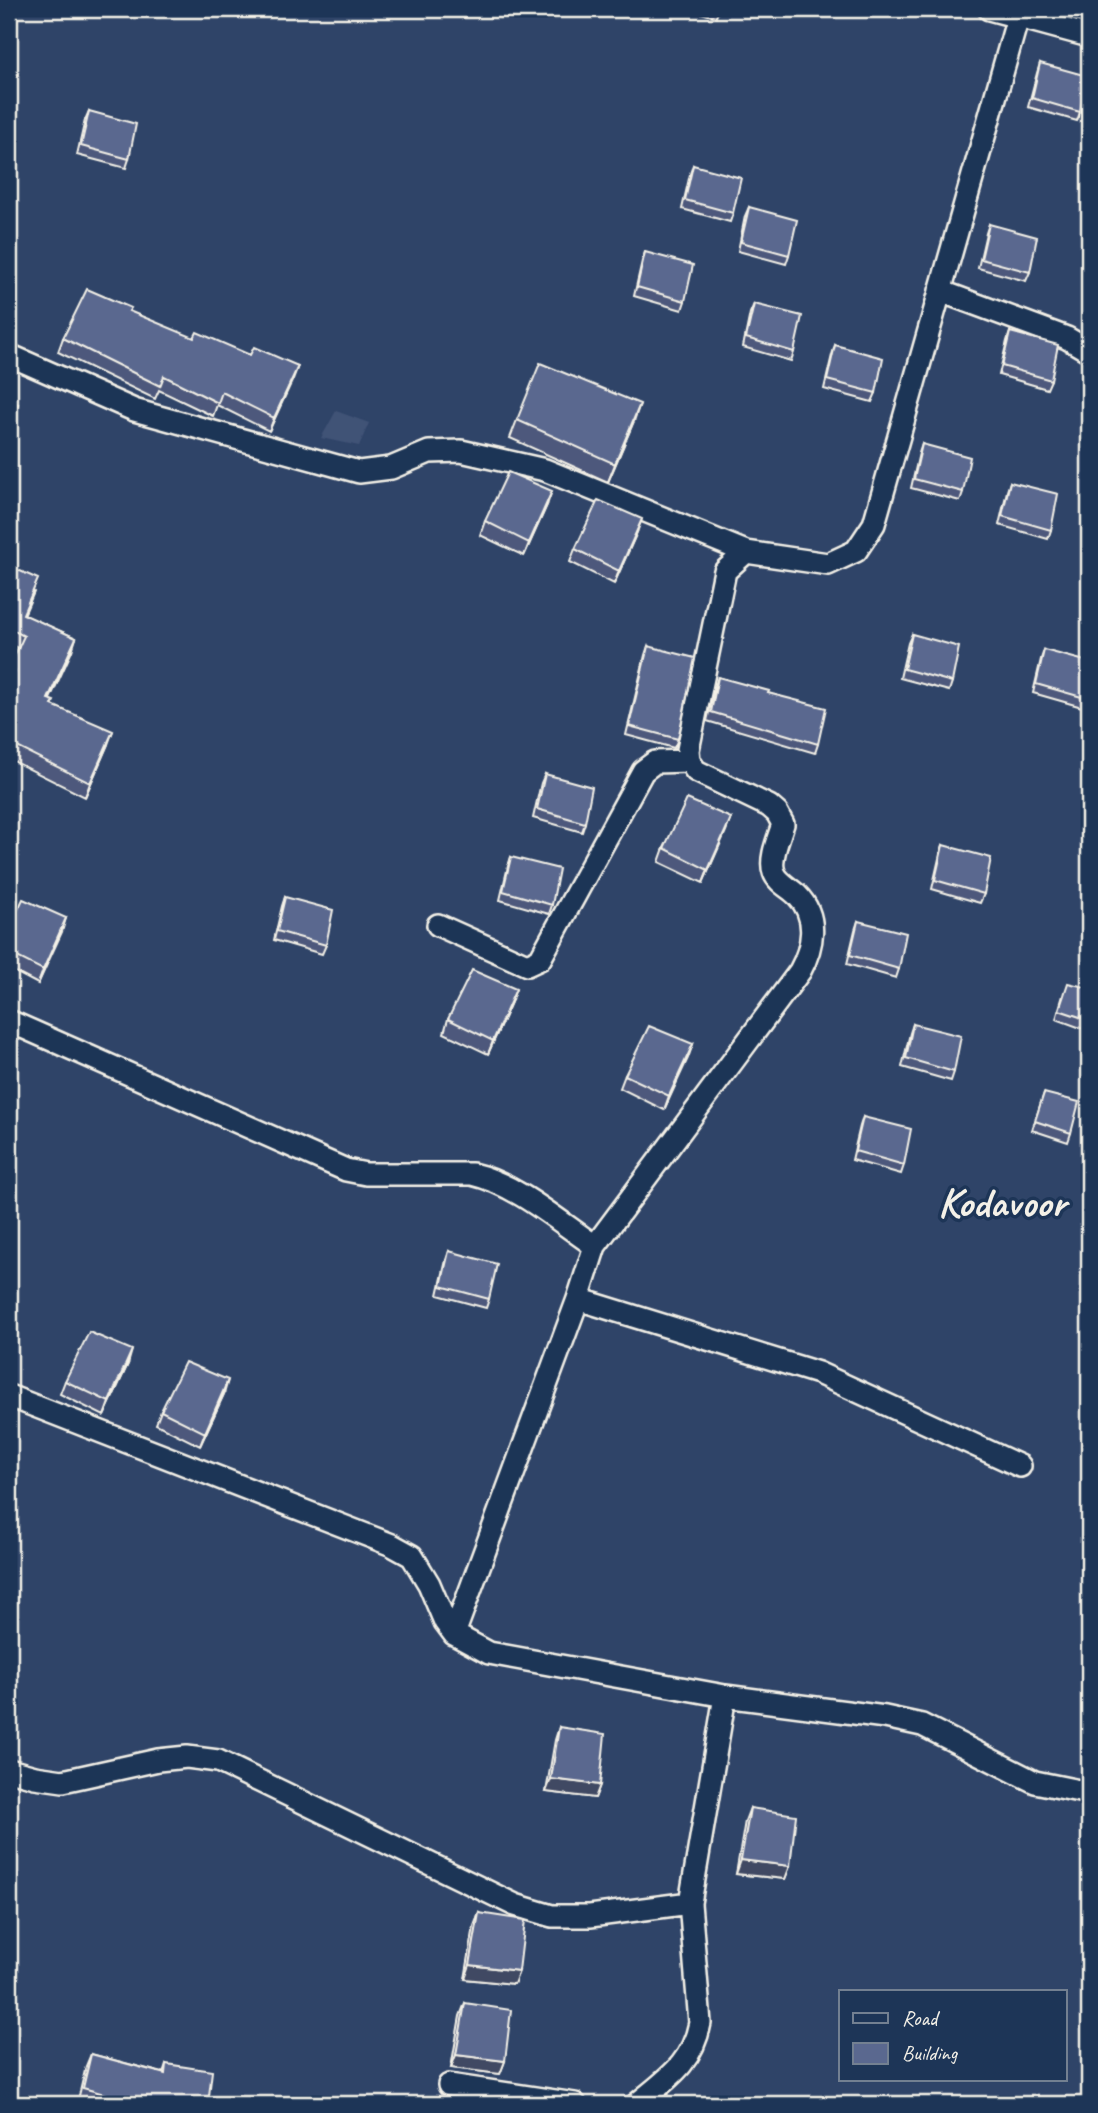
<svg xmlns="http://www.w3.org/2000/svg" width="1098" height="2113" font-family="Caveat,sans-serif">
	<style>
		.built { fill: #405276 }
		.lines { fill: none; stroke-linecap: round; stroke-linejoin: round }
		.minor-casing { stroke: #f4f1e8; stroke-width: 26 }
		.minor { stroke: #1d3557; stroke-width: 21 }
		.wall { fill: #4d597b; stroke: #f4f1e8; stroke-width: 2 }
		.shaded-wall { fill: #3f4964; stroke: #f4f1e8; stroke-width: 2 }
		.building { fill: #5a688f; stroke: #f4f1e8; stroke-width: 2 }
		.labels { text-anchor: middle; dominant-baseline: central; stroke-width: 7; stroke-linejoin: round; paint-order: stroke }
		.district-label { font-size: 42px; font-weight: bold; fill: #f4f1e8; stroke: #1d3557 }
	</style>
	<rect width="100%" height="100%" fill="#2f4468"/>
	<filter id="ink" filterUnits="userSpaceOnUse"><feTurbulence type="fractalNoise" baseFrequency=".0143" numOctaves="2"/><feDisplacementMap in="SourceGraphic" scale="14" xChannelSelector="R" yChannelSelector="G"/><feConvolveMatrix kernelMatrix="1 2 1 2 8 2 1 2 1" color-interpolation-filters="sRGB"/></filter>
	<g filter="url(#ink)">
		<path class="built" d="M 336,411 L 369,423 L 359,446 L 321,438 Z"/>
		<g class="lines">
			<defs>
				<path id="minor" d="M 989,9 L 1089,36
					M 940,291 L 1067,338 L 1089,351
					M 9,355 L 134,410 L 359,472 L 391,468 L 429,452 L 461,451 L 545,470 L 746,552
					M 438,925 L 527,965 L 540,959 L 643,771 L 655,762 L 689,761
					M 9,1021 L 346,1170 L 366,1174 L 472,1174 C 516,1184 558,1221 595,1246
					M 578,1299 L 818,1373 L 1020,1466
					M 9,1396 L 392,1545 L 412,1556 L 429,1584 L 445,1622 L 454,1634 L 489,1653 L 725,1696 L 885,1717 L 922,1725 L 1035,1782 L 1089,1793
					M 454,1634 L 578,1299 L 595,1246 L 800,971 C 813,947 819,917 797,895 C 790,888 777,882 774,872 C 769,859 779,837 783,824 L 777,813 L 769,806 L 696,771 L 689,761 L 688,750 L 725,571 L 746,552 L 828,564 L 856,551 L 874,524 L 1018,17
					M 9,1770 L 35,1777 L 63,1781 L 158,1760 L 187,1757 L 218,1761 L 515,1905 L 552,1916 L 590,1916 L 690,1903
					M 449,2085 L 575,2104
					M 637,2104 C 668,2078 692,2064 700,2023 L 690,1903 L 725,1696"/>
			</defs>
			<use href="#minor" class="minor-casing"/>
			<use href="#minor" class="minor"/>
		</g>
		<path class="wall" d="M 686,9 L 719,9 L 716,17 Z
			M 1040,63 L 1080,112 L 1077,121 L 1028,107 L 1037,73 Z
			M 89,111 L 129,159 L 126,168 L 77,155 L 85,120 Z
			M 693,165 L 733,213 L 730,222 L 682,209 L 690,174 Z
			M 749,207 L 789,255 L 786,264 L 738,251 L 745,216 Z
			M 989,224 L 1030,272 L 1026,281 L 978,268 L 986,233 Z
			M 645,252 L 685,301 L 682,310 L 634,296 L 642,261 Z
			M 754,304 L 794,352 L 791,361 L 743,347 L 750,313 Z
			M 1010,332 L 1051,380 L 1047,389 L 999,375 L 1007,341 Z
			M 63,338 L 194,338 L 250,355 L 298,366 L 269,431 L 217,405 L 213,416 L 159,390 L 155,399 L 58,352 Z
			M 835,345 L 876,393 L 872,402 L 824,389 L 832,355 Z
			M 517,420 L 634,421 L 608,482 L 510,438 Z
			M 922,444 L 963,492 L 960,501 L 911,488 L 919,453 Z
			M 1010,482 L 1051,530 L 1048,539 L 999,525 L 1007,491 Z
			M 547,505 L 524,556 L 480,535 L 485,521 Z
			M 637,532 L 614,584 L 570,562 L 575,549 Z
			M 9,566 L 34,592 L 24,615 L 76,638 L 49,700 L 53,705 L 108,744 L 85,797 L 9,759 L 9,668 L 18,648 L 9,644 Z
			M 912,634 L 952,682 L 949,691 L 900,678 L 908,643 Z
			M 648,646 L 678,739 L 674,748 L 626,735 L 645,655 Z
			M 1044,650 L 1085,698 L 1082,707 L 1033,693 L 1041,659 Z
			M 718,677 L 768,693 L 818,744 L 815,753 L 707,721 L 715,686 Z
			M 545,774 L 585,823 L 582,832 L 533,818 L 541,783 Z
			M 731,818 L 703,883 L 659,862 L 664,848 Z
			M 943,845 L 984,894 L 980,903 L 932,889 L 940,854 Z
			M 511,857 L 552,905 L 549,914 L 500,900 L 508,866 Z
			M 285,897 L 326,945 L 322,954 L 274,940 L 282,906 Z
			M 66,918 L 38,984 L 9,969 L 9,928 Z
			M 858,921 L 899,969 L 896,978 L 847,964 L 855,930 Z
			M 1089,988 L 1089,1031 L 1056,1019 L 1064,992 Z
			M 511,1002 L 488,1054 L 444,1033 L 448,1019 Z
			M 913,1024 L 954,1072 L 951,1081 L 902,1067 L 910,1033 Z
			M 693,1044 L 664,1110 L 620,1088 L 625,1075 Z
			M 1044,1093 L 1071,1133 L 1068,1142 L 1032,1130 Z
			M 863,1117 L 904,1165 L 901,1174 L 852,1160 L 860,1126 Z
			M 449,1251 L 489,1299 L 486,1308 L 438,1295 L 446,1260 Z
			M 128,1364 L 104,1416 L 60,1394 L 65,1381 Z
			M 224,1394 L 200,1446 L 156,1424 L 161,1411 Z
			M 559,1727 L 600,1785 L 595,1798 L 546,1792 L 555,1740 Z
			M 750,1808 L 790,1866 L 785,1879 L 736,1874 L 745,1821 Z
			M 479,1913 L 519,1971 L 514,1984 L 465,1979 L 474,1926 Z
			M 465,2003 L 505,2061 L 500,2074 L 451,2068 L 460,2016 Z
			M 91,2054 L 163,2073 L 166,2064 L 208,2104 L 94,2104 L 78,2100 L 86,2066 Z"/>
		<path class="shaded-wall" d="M 298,366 L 293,379 L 269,431 L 274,418 Z
			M 640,404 L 634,421 L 608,482 L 615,464 Z
			M 552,491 L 547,505 L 524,556 L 529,543 Z
			M 642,519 L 637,532 L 614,584 L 619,571 Z
			M 76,638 L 72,651 L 44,712 L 48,699 Z
			M 113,731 L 108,744 L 85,797 L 90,783 Z
			M 731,818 L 726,831 L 703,883 L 708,870 Z
			M 66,918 L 62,932 L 38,984 L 43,970 Z
			M 516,989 L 511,1002 L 488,1054 L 493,1041 Z
			M 693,1044 L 688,1058 L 664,1110 L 669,1096 Z
			M 132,1350 L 128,1364 L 104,1416 L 109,1402 Z
			M 228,1380 L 224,1394 L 200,1446 L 205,1433 Z
			M 551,1779 L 600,1785 L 595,1798 L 546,1792 Z
			M 741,1860 L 790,1866 L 785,1879 L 736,1874 Z
			M 470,1965 L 519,1971 L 514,1984 L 465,1979 Z
			M 456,2055 L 505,2061 L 500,2074 L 451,2068 Z"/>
		<path class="building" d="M 1040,63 L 1087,76 L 1080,112 L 1032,98 Z
			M 89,111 L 136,124 L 129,159 L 81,146 Z
			M 693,165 L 741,178 L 733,213 L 685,200 Z
			M 749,207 L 797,220 L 789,255 L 741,242 Z
			M 989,224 L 1037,237 L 1030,272 L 981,259 Z
			M 645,252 L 693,265 L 685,301 L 637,287 Z
			M 87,289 L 131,308 L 129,311 L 194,338 L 197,332 L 250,355 L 254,347 L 298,366 L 274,418 L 222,392 L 218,403 L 164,376 L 160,386 L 63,338 Z
			M 754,304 L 802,316 L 794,352 L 746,338 Z
			M 1010,332 L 1058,345 L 1051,380 L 1002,366 Z
			M 835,345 L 883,358 L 876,393 L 827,380 Z
			M 540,363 L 640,404 L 615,464 L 517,420 Z
			M 9,399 L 18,404 L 9,425 Z
			M 922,444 L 970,457 L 963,492 L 914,479 Z
			M 508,472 L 552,491 L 529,543 L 485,521 Z
			M 1010,482 L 1058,494 L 1051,530 L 1002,516 Z
			M 598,500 L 642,519 L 619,571 L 575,549 Z
			M 9,566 L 38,579 L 23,614 L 76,638 L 48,699 L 54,701 L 52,705 L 113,731 L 90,783 L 9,743 L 9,685 L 15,671 L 9,668 L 24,636 L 9,628 Z
			M 912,634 L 959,647 L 952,682 L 904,669 Z
			M 648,646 L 695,658 L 678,739 L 629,726 Z
			M 1044,650 L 1089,662 L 1089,677 L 1085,698 L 1036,684 Z
			M 718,677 L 769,691 L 768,693 L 826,708 L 818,744 L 711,712 Z
			M 545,774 L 592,787 L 585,823 L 537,809 Z
			M 687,799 L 731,818 L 708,870 L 664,848 Z
			M 943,845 L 991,858 L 984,894 L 935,880 Z
			M 511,857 L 559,869 L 552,905 L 503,891 Z
			M 285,897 L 333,910 L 326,945 L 277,931 Z
			M 23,899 L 66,918 L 43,970 L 9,953 L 9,928 Z
			M 858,921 L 906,933 L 899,969 L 850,955 Z
			M 472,970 L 516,989 L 493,1041 L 448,1019 Z
			M 1068,983 L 1089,988 L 1089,1020 L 1059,1010 Z
			M 913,1024 L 961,1036 L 954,1072 L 906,1058 Z
			M 649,1026 L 693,1044 L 669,1096 L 625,1075 Z
			M 1044,1093 L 1079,1102 L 1071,1133 L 1035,1121 Z
			M 863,1117 L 911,1129 L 904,1165 L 855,1151 Z
			M 449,1251 L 497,1264 L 489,1299 L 441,1286 Z
			M 89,1332 L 132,1350 L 109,1402 L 65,1381 Z
			M 185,1362 L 228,1380 L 205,1433 L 161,1411 Z
			M 559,1727 L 605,1734 L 600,1785 L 551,1779 Z
			M 750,1808 L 796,1815 L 790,1866 L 741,1860 Z
			M 479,1913 L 525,1920 L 519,1971 L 470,1965 Z
			M 465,2003 L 511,2010 L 505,2061 L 456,2055 Z
			M 91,2054 L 165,2074 L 166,2064 L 212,2071 L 208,2104 L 140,2104 L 83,2088 Z"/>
	</g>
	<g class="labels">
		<g class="district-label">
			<text x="1002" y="1202">Kodavoor</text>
		</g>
	</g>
	<rect width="1098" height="2113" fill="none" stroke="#1d3557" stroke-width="35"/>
	<rect x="18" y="18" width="1063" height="2078" fill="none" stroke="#f4f1e8" stroke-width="2.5" filter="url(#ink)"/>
	<rect x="839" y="1990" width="228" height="91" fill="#1d3557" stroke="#738091" stroke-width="2"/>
	<rect x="853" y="2013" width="35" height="10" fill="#1d3557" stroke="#738091" stroke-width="2"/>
	<text x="902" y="2025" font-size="21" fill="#f4f1e8">Road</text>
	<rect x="853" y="2043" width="35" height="21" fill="#5a688f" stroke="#738091" stroke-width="2"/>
	<text x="902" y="2060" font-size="21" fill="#f4f1e8">Building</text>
</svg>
